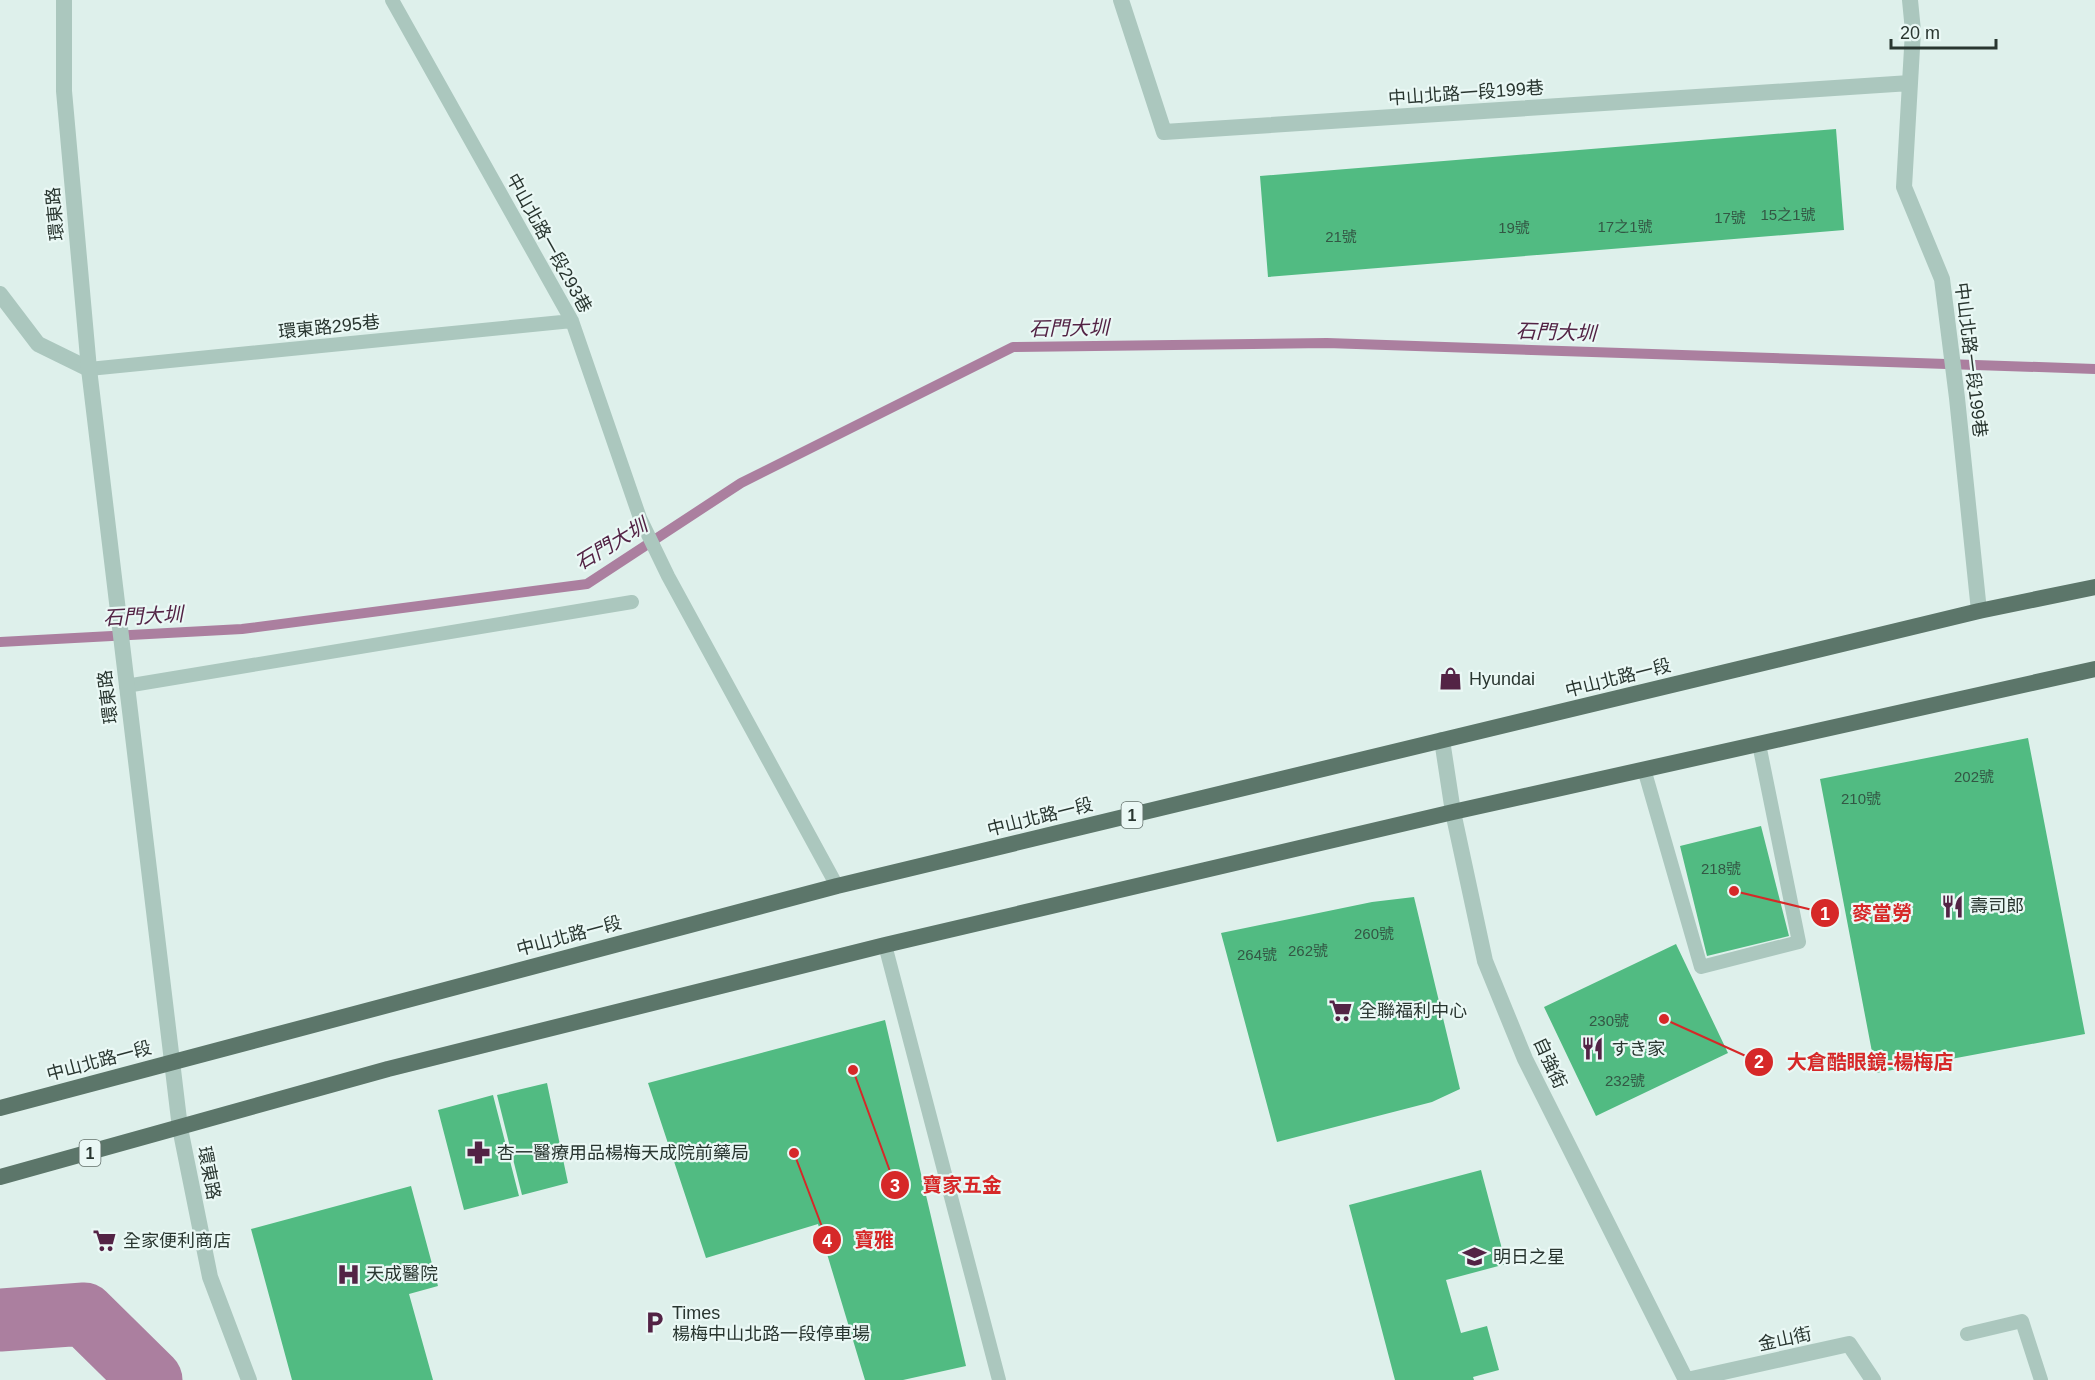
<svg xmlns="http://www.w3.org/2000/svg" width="2095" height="1380" font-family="Helvetica,'Noto Sans TC','Noto Sans JP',sans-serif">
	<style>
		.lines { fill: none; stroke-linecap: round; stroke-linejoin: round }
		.stream { stroke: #ab7f9f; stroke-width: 10 }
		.river { stroke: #ab7f9f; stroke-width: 63 }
		.building { fill: #51bb82 }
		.service { stroke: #abc7be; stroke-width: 14 }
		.minor { stroke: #abc7be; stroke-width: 16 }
		.tertiary { stroke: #abc7be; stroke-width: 16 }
		.primary { stroke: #5c766a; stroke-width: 16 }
		.labels { text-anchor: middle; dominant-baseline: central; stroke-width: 4.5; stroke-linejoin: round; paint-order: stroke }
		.number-label { font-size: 15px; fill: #335744 }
		.shield { fill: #eaf8f5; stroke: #63706b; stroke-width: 1.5 }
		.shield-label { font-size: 16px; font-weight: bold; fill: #293630 }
		.street-label { font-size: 18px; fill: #293630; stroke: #eaf8f5 }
		.poi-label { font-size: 18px; fill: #293630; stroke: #eaf8f5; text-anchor: start }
		.water-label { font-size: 20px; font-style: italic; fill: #532345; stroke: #eaf8f5 }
		.leader { fill: none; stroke: #d62828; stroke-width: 2 }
		.callout-dot { fill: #d62828; stroke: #eaf8f5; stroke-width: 2 }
		.mark-label { font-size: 18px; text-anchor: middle; font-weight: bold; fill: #fff }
		.callout-label { font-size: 20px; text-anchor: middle; font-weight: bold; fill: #d62828; stroke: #eaf8f5; stroke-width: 4.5; stroke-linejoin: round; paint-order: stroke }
	</style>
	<rect width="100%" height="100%" fill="#def0eb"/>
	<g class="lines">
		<path class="stream" d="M 0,642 L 242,629 L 587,584 L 741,483 L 1013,347 L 1327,343 L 2095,369"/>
		<path class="river" d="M 0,1320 L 84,1314 L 151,1380"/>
	</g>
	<path class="building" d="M 1836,129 L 1844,230 L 1268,277 L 1260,176 Z
		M 2028,738 L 2085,1034 L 1876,1073 L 1820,779 Z
		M 1761,826 L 1789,936 L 1707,956 L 1680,846 Z
		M 1414,897 L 1460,1089 L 1432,1102 L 1277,1142 L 1221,933 L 1372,902 Z
		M 1676,944 L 1728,1053 L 1596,1116 L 1544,1007 Z
		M 885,1020 L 966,1366 L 903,1380 L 865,1380 L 818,1224 L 706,1258 L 648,1083 Z
		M 547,1083 L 568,1183 L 522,1195 L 497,1095 Z
		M 493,1095 L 519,1196 L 464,1210 L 438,1110 Z
		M 1481,1170 L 1506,1264 L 1446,1280 L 1461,1333 L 1487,1326 L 1499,1370 L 1473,1377 L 1474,1380 L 1395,1380 L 1349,1205 Z
		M 411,1186 L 438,1286 L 409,1294 L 433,1380 L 292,1380 L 251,1229 Z"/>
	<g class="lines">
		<path class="service" d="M 392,0 L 572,321 L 640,518 L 668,576 L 837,886
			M 89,369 L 572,321
			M 126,686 L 632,602
			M 1644,769 L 1701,967 L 1799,942 L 1759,744
			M 885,945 L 999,1380
			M 1967,1334 L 2022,1321 L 2041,1380"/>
		<path class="minor" d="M 1121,0 L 1164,132 L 1910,83
			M 1910,0 L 1913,31 L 1904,187 L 1942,279 L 1957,398 L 1979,611
			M 0,294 L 38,344 L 89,369
			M 1442,740 L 1453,812 L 1485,961 L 1525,1059 L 1686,1380
			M 1687,1380 L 1849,1344 L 1873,1380"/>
		<path class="tertiary" d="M 64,0 L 64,91 L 89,369 L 180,1128 L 210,1277 L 249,1380"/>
		<path class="primary" d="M 0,1108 L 837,886 L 1979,611 L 2095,587
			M 0,1177 L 388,1069 L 885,945 L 1453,812 L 2095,669"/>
	</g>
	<defs>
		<symbol id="shop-bare" viewBox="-9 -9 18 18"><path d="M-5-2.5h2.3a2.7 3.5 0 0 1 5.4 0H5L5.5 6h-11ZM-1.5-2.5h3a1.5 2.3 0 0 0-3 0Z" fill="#532345" stroke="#eaf8f5" stroke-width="2.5" paint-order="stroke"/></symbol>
		<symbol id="restaurant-bare" viewBox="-9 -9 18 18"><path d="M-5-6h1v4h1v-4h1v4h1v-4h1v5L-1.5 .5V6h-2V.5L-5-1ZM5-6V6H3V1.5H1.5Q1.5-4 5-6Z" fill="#532345" stroke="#eaf8f5" stroke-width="2.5" paint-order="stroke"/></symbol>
		<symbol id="supermarket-bare" viewBox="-9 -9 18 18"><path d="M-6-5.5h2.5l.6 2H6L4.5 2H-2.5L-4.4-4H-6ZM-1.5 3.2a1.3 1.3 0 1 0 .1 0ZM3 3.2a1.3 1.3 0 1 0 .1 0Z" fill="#532345" stroke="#eaf8f5" stroke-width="2.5" paint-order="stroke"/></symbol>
		<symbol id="pharmacy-bare" viewBox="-9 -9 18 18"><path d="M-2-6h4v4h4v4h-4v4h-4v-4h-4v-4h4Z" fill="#532345" stroke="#eaf8f5" stroke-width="2.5" paint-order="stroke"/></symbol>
		<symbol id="school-bare" viewBox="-9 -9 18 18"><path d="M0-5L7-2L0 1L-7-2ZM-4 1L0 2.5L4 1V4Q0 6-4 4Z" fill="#532345" stroke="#eaf8f5" stroke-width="2.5" paint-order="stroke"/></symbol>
		<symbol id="hospital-bare" viewBox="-9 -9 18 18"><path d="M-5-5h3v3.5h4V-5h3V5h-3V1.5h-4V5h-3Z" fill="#532345" stroke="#eaf8f5" stroke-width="2.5" paint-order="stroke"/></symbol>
		<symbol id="parking-bare" viewBox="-9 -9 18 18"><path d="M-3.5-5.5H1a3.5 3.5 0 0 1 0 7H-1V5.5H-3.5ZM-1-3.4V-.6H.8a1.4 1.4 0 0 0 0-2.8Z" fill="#532345" stroke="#eaf8f5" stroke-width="2.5" paint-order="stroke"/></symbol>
	</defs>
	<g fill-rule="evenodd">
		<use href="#shop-bare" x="1434" y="662" width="33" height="33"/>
		<use href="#restaurant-bare" x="1936" y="890" width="33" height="33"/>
		<use href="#supermarket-bare" x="1324" y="994" width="33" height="33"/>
		<use href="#restaurant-bare" x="1576" y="1032" width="33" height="33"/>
		<use href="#pharmacy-bare" x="462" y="1136" width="33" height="33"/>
		<use href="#supermarket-bare" x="88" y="1224" width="33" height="33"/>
		<use href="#school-bare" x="1458" y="1240" width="33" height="33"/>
		<use href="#hospital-bare" x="332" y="1258" width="33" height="33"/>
		<use href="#parking-bare" x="638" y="1306" width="33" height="33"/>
	</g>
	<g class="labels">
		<g class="number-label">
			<text x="1788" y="214">15之1號</text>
			<text x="1730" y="217">17號</text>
			<text x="1625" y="226">17之1號</text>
			<text x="1514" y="227">19號</text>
			<text x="1341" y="236">21號</text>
			<text x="1974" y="776">202號</text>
			<text x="1861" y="798">210號</text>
			<text x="1721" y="868">218號</text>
			<text x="1374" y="933">260號</text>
			<text x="1308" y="950">262號</text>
			<text x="1257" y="954">264號</text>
			<text x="1609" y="1020">230號</text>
			<text x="1625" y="1080">232號</text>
		</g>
		<g class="shield">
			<rect x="1121.5" y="802" width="21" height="26" rx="4.5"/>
			<rect x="79.5" y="1140" width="21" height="26" rx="4.5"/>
		</g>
		<g class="shield-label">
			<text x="1132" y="815">1</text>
			<text x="90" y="1153">1</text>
		</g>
		<g class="street-label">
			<text transform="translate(1466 93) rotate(-4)">中山北路一段199巷</text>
			<text transform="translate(55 214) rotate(-95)">環東路</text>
			<text transform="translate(549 243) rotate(61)">中山北路一段293巷</text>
			<text transform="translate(329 327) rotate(-6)">環東路295巷</text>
			<text transform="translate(1971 360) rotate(83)">中山北路一段199巷</text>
			<text transform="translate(1618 678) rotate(-14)">中山北路一段</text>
			<text transform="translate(108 697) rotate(-97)">環東路</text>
			<text transform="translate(1040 817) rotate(-14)">中山北路一段</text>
			<text transform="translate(569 936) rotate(-15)">中山北路一段</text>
			<text transform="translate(99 1061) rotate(-15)">中山北路一段</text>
			<text transform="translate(1550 1063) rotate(65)">自強街</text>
			<text transform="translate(209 1173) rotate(79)">環東路</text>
			<text transform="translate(1785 1339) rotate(-12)">金山街</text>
		</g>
		<g class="poi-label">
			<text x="1469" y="679">Hyundai</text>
			<text x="1970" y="906">壽司郎</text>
			<text x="1359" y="1011">全聯福利中心</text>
			<text x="1611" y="1049">すき家</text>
			<text x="497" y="1153">杏一醫療用品楊梅天成院前藥局</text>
			<text x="123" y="1241">全家便利商店</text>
			<text x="1493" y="1257">明日之星</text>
			<text x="366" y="1274">天成醫院</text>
			<text x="672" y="1313">Times<tspan x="672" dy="21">楊梅中山北路一段停車場</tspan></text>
		</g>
		<g class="water-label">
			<text transform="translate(1069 328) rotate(-1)">石門大圳</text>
			<text transform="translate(1556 332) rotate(2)">石門大圳</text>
			<text transform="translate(611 544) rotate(-31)">石門大圳</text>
			<text transform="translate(143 616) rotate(-3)">石門大圳</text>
		</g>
	</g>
	<path class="leader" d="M1734 891L1825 913M1664 1019L1759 1062M853 1070L895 1185M794 1153L827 1240"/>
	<g class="callout-dot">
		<circle cx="1734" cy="891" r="6"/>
		<circle cx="1664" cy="1019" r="6"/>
		<circle cx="853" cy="1070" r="6"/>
		<circle cx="794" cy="1153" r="6"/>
		<circle cx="1825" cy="913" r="15"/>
		<circle cx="1759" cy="1062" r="15"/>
		<circle cx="895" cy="1185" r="15"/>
		<circle cx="827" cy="1240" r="15"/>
	</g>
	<g class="mark-label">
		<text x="1825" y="920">1</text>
		<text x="1759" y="1068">2</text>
		<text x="895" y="1192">3</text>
		<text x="827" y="1247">4</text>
	</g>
	<g class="callout-label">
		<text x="1882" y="920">麥當勞</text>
		<text x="1870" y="1069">大倉酷眼鏡-楊梅店</text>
		<text x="962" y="1192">寶家五金</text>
		<text x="874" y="1247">寶雅</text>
	</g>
	<path d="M1891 39v9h105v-9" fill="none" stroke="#293630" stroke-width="3"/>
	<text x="1900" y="39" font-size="18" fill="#293630" stroke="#eaf8f5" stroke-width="4.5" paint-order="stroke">20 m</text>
</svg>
